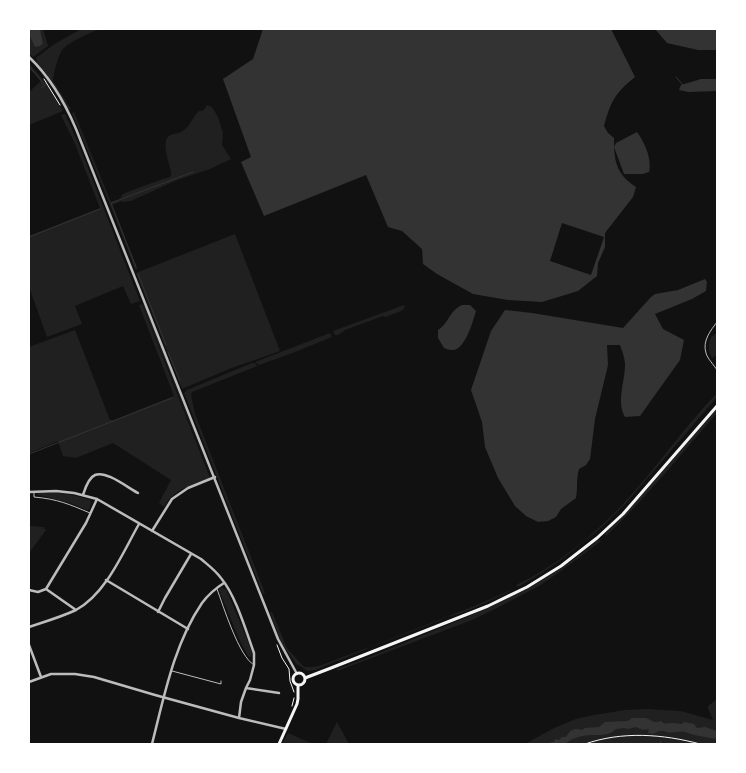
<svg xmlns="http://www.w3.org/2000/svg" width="746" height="773" font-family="'IBM Plex Sans',sans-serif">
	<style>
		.green { fill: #202020 }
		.water { fill: #333; fill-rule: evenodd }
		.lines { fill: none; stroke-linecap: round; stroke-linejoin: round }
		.stream { stroke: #333; stroke-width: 1 }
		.path { stroke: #f5f5f5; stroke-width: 1 }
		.service { stroke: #bcbcbc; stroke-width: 1 }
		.minor { stroke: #bcbcbc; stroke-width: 2.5 }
		.tertiary { stroke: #bcbcbc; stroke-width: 2.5 }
		.secondary { stroke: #f5f5f5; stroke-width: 3 }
	</style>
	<rect width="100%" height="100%" fill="#111"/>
	<path class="green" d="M 40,29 L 43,29 L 48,46 L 33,57 L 29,54 L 29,34 L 43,42 Z
		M 81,29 L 99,29 C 89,34 72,40 64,48 C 58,53 54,73 53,81 L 71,109 L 69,110 L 50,78 L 37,63 L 36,58 L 53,45 Z
		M 29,63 L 48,86 L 63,111 L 29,125 L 29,92 L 41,81 L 29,68 Z
		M 207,105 L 212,107 L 218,117 L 223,133 L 222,145 L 231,159 L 210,169 L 177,180 L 131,201 L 123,202 L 122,201 L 112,205 L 138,270 L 135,269 L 115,217 L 72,113 L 74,112 L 111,202 L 120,199 L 122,195 L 125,193 L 160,180 L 170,177 L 171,175 L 171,171 C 169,164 161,141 169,136 C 174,133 180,134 184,130 C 191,125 193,116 199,111 L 201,111 L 204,110 Z
		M 65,114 L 79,145 L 140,301 L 131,304 L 123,286 L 75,306 L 82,324 L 47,337 L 29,287 L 29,236 L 100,208 L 75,144 L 61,115 Z
		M 235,234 L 280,351 L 229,369 L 182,389 L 136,273 Z
		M 142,304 L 210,478 C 192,485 173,489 164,507 L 159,503 L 171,480 L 113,443 L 76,458 L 63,456 L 58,441 L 29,453 L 29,347 L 75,330 L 110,420 L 114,420 L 174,396 L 139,305 Z
		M 144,304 L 211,475 L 211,476 L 143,305 Z
		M 404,305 L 405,306 L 403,310 L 386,317 L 383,316 L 345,330 L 338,335 L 335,335 L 333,331 Z
		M 330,333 L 332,337 L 290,354 L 259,365 L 255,362 Z
		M 717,333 L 717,355 L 712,358 C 708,351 708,344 711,337 Z
		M 252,363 L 255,363 L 257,366 L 192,392 L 191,395 L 195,414 L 265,593 L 263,594 L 184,393 L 187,390 Z
		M 717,393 L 717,397 L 628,501 L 602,527 L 561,560 L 540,574 L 518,587 L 516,585 C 556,566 593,536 623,504 C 656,469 683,428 717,393 Z
		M 717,409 L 717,413 C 681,454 646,498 606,536 L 605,534 C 645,495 679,450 717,409 Z
		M 38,492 C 56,492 72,494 90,500 L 91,504 L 89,509 L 87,510 L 70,503 L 39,495 L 37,493 Z
		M 29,526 L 43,527 L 46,530 L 29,553 Z
		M 598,540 L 601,541 L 561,571 L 539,586 L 499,607 L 472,620 L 345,668 L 338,671 L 336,669 C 364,660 391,648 418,637 C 483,611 544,587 598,540 Z
		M 221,587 L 224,589 L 226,589 L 249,644 L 252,652 L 251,657 L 248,656 L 239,639 L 219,590 Z
		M 515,588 C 503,595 456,618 444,617 L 441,620 L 371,647 L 370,647 L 477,605 Z
		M 270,612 L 272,612 L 287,648 L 304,667 L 311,667 L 319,666 L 367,648 L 367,649 L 315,670 L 307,671 L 300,666 L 297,665 L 286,650 L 280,640 Z
		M 717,699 L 717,744 L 525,744 L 554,728 L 576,719 L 594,715 L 625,710 L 648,709 L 681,711 L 713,720 L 708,709 L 708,706 Z
		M 337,722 L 349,744 L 326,744 Z
		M 288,733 L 313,744 L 282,744 Z"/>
	<path class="water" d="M 29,29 L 40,29 L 43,43 L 40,46 L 35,47 L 29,34 Z
		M 263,29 L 611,29 L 635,77 C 615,93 611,101 604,126 L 608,133 L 614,138 L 614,147 L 616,143 L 637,132 C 645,143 652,159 649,172 L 643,174 L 624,174 L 614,147 C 615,167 620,176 636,187 L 633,197 L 605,233 L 605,247 L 598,263 L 597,276 L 578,291 L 542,302 L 508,300 L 473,294 L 437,274 L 423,264 L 422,249 L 402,231 L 388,227 L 366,175 L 264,216 L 241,162 L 251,157 L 223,79 L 253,59 ZM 562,223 L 604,237 L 591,275 L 550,261 Z
		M 655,29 L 717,29 L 717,50 L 698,50 L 667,43 Z
		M 701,79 L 717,79 L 717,91 L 688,92 L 679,90 L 681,85 Z
		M 705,279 L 707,282 L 706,291 L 692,299 L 655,314 L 663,329 L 684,340 L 680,360 L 640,416 L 625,417 C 616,402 625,381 625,365 C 625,358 622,351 620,345 L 607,345 L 608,365 L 595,419 L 590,459 L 586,465 L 579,469 C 576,479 578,488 576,498 L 561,509 L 556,517 L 548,521 L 538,522 L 526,516 L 515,506 L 498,478 L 485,447 L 482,422 L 471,390 L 491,331 L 505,310 L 532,313 L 623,328 L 651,297 L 655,294 L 678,290 Z
		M 462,305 L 470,305 L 476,311 C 473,321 465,351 452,350 C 449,350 447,349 444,348 L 438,338 L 438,330 C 450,322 448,312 462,305 Z
		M 632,718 C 636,718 641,718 645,718 C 653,720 652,724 661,721 C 665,725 667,723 673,723 C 676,723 679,724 682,724 L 684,722 L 694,724 L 697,728 L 705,727 L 717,731 L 717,739 C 706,737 695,736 685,732 C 677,730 671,735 664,731 L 659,731 L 653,734 L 648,733 L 649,729 L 643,730 L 636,727 L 628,729 L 624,728 L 616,729 C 609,736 601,735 592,735 C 583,735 572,738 565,744 L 549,744 L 551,742 L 554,742 L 555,739 L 559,740 L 562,737 L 566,737 C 571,729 574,728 582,730 L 585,728 L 599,727 L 605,722 L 628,721 Z"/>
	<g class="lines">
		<path class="stream" d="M 29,66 L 43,83
			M 676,77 L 683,85
			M 41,88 L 45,85 L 50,75
			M 29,237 L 100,209
			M 136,267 L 111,203 L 193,172
			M 138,274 L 166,345
			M 168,352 L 180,381
			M 29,454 L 172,398
			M 660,744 L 661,741"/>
		<path class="path" d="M 44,79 L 60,105
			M 277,645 L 282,658 L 289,669 L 290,681 L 294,692
			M 292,706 L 294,698
			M 585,744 C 622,731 663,734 700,744"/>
		<path class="service" d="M 717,322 C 711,330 702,341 706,353 C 707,358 714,365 717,370
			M 34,492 L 34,497 C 57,499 69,504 90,513
			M 217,589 C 223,605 239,657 254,665
			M 172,671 L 221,684 L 221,681"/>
		<path class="minor" d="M 29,492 L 56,491 L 74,493 L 97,499 L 201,559 C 208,565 215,570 221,578 C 236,596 246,631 254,653 L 254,665 L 250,680 L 246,688 L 241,702 L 239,718
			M 83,495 C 85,489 88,478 95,475 C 106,470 128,488 138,493
			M 152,531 L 172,499 L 188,488 L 215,477
			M 106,580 L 188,629
			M 46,589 L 86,523 L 97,499
			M 29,590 L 38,592 L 46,589 L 76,610
			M 158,612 L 165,598 L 191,554
			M 29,627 C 44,622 61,617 76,610 C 106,594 123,552 139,524
			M 29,645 L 41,677
			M 29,682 L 51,674 L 75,674 L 94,677 L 155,695 L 239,718 L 286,729
			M 246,688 L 279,693
			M 152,744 C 164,697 174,644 202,603 C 208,595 216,588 224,583"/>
		<path class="tertiary" d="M 29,57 C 50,77 65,103 76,129 L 278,639 L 297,674"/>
		<path class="secondary" d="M293 679a6 6 0 1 1 12 0a6 6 0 1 1-12 0Z
			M 305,678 L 331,668 L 488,606 L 527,587 L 561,566 L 597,538 L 623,514 L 717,406
			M 279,744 L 297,704 L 298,699 L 298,685"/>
	</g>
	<rect width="746" height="773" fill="none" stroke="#ffffff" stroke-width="60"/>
</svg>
